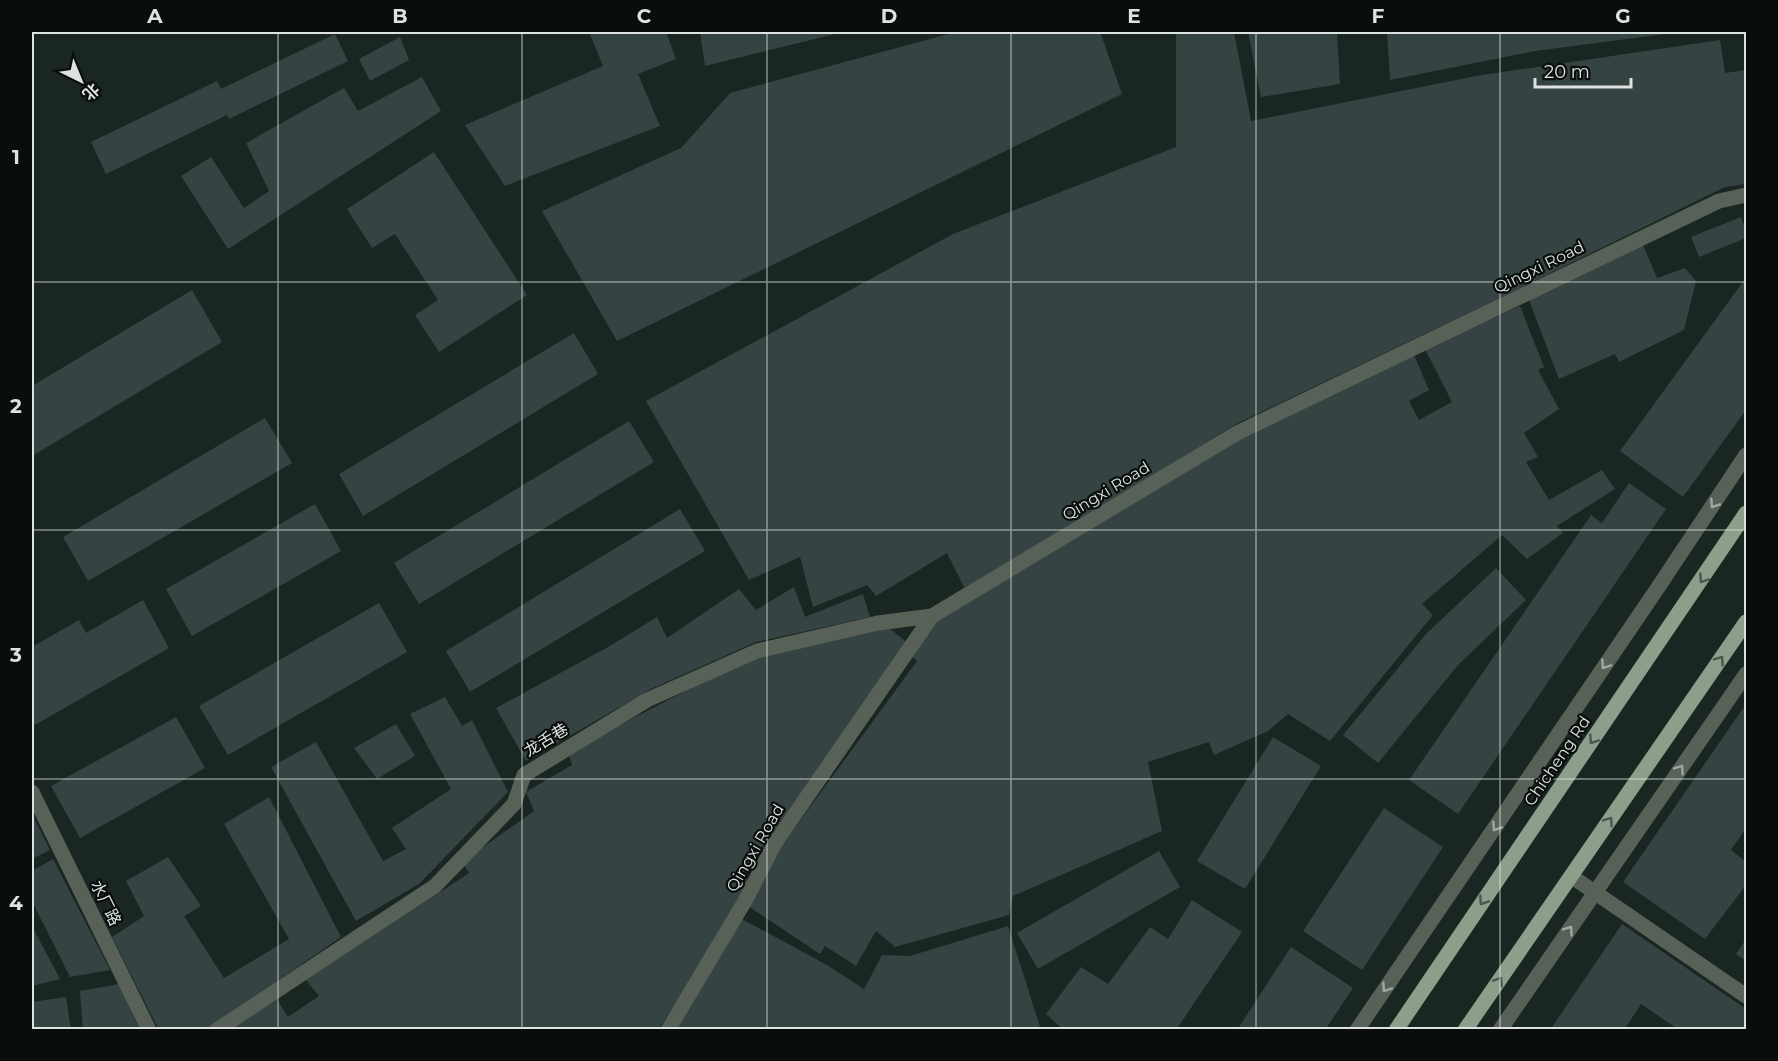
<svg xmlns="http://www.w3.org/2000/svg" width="1778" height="1061" font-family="Montserrat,'Noto Sans SC',sans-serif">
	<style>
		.building { fill: #354343 }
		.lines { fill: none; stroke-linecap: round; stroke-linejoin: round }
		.minor { stroke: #586157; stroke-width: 15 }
		.major { stroke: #8d9f8b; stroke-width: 15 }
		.oneway { stroke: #a1a8a2 }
		.oneway2 { stroke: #4b564c }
		.grid { fill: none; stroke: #dce3e0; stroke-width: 1.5; stroke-opacity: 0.55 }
		.labels { text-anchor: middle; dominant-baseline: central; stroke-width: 4.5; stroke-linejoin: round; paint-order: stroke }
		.street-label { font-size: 16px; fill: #dce3e0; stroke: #090e0c }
		.neatline { fill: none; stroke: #dce3e0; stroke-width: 2 }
		.grid-label { font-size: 20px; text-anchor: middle; font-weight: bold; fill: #dce3e0 }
	</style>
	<rect width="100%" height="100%" fill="#1a2621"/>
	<path class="building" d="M 589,32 L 666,32 L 676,59 L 638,74 L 660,126 L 505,186 L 465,125 L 603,66 Z
		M 700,32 L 843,32 L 705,66 Z
		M 956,32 L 1100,32 L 1122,94 L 617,341 L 542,211 L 681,148 L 730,93 Z
		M 1176,32 L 1234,32 L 1251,121 L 1476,76 L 1720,40 L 1725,73 L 1746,70 L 1746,184 L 1725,187 L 1504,296 L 1236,424 L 966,591 L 947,553 L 876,596 L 867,585 L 813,607 L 800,557 L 749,580 L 646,401 L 953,234 L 1176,147 Z
		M 1248,32 L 1353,32 L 1353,33 L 1337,34 L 1340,84 L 1261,97 Z
		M 1387,32 L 1673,32 L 1673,33 L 1535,51 L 1390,80 Z
		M 335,34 L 348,61 L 229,119 L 227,115 L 106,174 L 91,142 L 217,81 L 221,89 Z
		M 400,37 L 409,60 L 370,81 L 359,59 Z
		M 422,77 L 441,111 L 228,249 L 181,176 L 211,157 L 244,208 L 269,191 L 246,143 L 344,88 L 358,111 Z
		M 434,152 L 527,295 L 439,352 L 415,315 L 438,300 L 395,234 L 372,248 L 347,209 Z
		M 1741,217 L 1746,231 L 1746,238 L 1699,257 L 1691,237 Z
		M 1643,245 L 1657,278 L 1685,268 L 1696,281 L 1684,330 L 1619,362 L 1615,354 L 1559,379 L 1529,300 Z
		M 1745,279 L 1746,280 L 1746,410 L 1683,497 L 1620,451 Z
		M 192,290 L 222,342 L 32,456 L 32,386 Z
		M 1520,306 L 1544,367 L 1538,370 L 1559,409 L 1524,433 L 1538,457 L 1526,462 L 1549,500 L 1602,470 L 1615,489 L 1557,526 L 1563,533 L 1527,559 L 1502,535 L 1422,604 L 1433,615 L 1330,741 L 1288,714 L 1268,731 L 1214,755 L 1209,742 L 1148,762 L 1162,831 L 1013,896 L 1009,915 L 895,947 L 876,931 L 856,966 L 825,946 L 820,954 L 748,906 L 769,863 L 917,661 L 911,656 L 930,625 L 1223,446 L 1413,353 L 1429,390 L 1409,401 L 1419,420 L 1452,402 L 1425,349 Z
		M 574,333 L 598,374 L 363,516 L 339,474 Z
		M 265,418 L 292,463 L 88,581 L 63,537 Z
		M 629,421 L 654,462 L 419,604 L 394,563 Z
		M 1629,483 L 1666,509 L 1458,814 L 1409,780 L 1591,515 L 1602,523 Z
		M 315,504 L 341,551 L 192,636 L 166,589 Z
		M 680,509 L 705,551 L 470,692 L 446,651 Z
		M 1496,568 L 1526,600 L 1458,665 L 1378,763 L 1343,735 L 1426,634 Z
		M 794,587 L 805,617 L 863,594 L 870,617 L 756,642 L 651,689 L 526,761 L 496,708 L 608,647 L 657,617 L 667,638 L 739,589 L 756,610 Z
		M 143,600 L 169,648 L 35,725 L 32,719 L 32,685 L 33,684 L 32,681 L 32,647 L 79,620 L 86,633 Z
		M 379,603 L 407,652 L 228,755 L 199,706 Z
		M 889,628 L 909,644 L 742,875 L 751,882 L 730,921 L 658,1030 L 226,1030 L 276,998 L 288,1017 L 319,996 L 306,980 L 469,873 L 462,862 L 534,811 L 526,792 L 572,765 L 568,752 L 734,666 L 771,654 Z
		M 445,697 L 462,726 L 472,720 L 508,792 L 419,884 L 356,921 L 271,767 L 316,742 L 383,861 L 406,849 L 392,828 L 451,789 L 410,714 Z
		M 1746,704 L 1746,828 L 1731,850 L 1746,862 L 1746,885 L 1705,939 L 1623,882 Z
		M 176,717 L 205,768 L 80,838 L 51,786 Z
		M 396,724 L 415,756 L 377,779 L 354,748 Z
		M 1273,737 L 1321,766 L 1245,889 L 1197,861 Z
		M 269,797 L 341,937 L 206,1030 L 159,1030 L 112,937 L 144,916 L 126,881 L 168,857 L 201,906 L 184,916 L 224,978 L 289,939 L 224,824 Z
		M 1384,808 L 1443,847 L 1362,970 L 1303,931 Z
		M 32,814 L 50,850 L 32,859 Z
		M 1159,851 L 1180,887 L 1038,969 L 1017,933 Z
		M 53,859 L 110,970 L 70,977 L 32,901 L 32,871 Z
		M 1192,900 L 1242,932 L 1176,1030 L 1064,1030 L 1046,1014 L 1081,967 L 1108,984 L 1150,927 L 1168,939 Z
		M 742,919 L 827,965 L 864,989 L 882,955 L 910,956 L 1008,926 L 1041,1030 L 675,1030 Z
		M 1622,924 L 1746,1009 L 1746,1030 L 1679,1030 L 1641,1004 L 1624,1030 L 1550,1030 Z
		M 32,926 L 60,979 L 32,986 Z
		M 1746,939 L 1746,961 L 1736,954 Z
		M 1291,947 L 1353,988 L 1325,1030 L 1237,1030 Z
		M 119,984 L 140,1030 L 83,1030 L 80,991 Z
		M 66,997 L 71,1030 L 32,1030 L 32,1002 Z"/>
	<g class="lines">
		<path class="minor" d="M 32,792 L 149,1030
			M 1571,876 L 1746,996
			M 217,1030 L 435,886 L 514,804 L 524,775 L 647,700 L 757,651 L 878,623 L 932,616
			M 668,1030 L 745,901 L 775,843 L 932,616 L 1237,433 L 1719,201 L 1746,195
			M 1357,1030 L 1657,589 L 1746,455
			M 1500,1030 L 1746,674"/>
		<path class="major" d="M 1396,1030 L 1746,513
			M 1465,1030 L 1746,622"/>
	</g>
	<defs><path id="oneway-chevron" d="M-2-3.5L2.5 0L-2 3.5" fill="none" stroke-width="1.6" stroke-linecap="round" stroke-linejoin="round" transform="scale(1.5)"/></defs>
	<g class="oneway">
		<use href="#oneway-chevron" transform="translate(1714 504) rotate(124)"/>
		<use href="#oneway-chevron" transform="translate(1605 665) rotate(124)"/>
		<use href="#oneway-chevron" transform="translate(1680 769) rotate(-55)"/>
		<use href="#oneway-chevron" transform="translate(1496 827) rotate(124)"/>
		<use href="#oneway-chevron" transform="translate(1569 930) rotate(-55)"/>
		<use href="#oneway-chevron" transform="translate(1386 988) rotate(124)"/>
	</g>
	<g class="oneway2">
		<use href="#oneway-chevron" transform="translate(1703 579) rotate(124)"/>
		<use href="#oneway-chevron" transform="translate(1720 660) rotate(-55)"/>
		<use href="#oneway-chevron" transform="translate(1593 740) rotate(124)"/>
		<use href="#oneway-chevron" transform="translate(1609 821) rotate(-55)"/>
		<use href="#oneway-chevron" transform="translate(1483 901) rotate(124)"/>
		<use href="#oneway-chevron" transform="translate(1499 981) rotate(-56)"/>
	</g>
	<path class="grid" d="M 278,32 L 278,1030M 522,32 L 522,1030M 767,32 L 767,1030M 1011,32 L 1011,1030M 1256,32 L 1256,1030M 1500,32 L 1500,1030M 32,282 L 1746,282M 32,530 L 1746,530M 32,779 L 1746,779"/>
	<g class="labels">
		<g class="street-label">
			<text transform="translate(1539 267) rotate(-26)">Qingxi Road</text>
			<text transform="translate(1106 491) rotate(-31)">Qingxi Road</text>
			<text transform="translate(546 740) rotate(-31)">龙舌巷</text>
			<text transform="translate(1557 761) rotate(-56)">Chicheng Rd</text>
			<text transform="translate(755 848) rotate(-60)">Qingxi Road</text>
			<text transform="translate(106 903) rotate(64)">水厂路</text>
		</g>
	</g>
	<rect width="1778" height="1061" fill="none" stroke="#090e0c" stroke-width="66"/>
	<g transform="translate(81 81) rotate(137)" stroke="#090e0c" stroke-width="4.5" paint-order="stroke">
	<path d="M0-4.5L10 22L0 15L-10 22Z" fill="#dce3e0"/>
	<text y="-9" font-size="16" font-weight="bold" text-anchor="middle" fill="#dce3e0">北</text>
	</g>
	<path d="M1535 78v9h96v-9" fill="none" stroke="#dce3e0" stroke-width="3"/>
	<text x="1544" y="78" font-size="18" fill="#dce3e0" stroke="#090e0c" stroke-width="4.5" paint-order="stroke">20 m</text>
	<rect x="33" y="33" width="1712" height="995" class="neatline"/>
	<g class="grid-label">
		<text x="155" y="23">A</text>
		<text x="400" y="23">B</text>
		<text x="644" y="23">C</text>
		<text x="889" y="23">D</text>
		<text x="1134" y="23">E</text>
		<text x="1378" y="23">F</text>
		<text x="1623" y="23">G</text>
		<text x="16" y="164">1</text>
		<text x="16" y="413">2</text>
		<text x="16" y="662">3</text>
		<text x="16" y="910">4</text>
	</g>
</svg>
